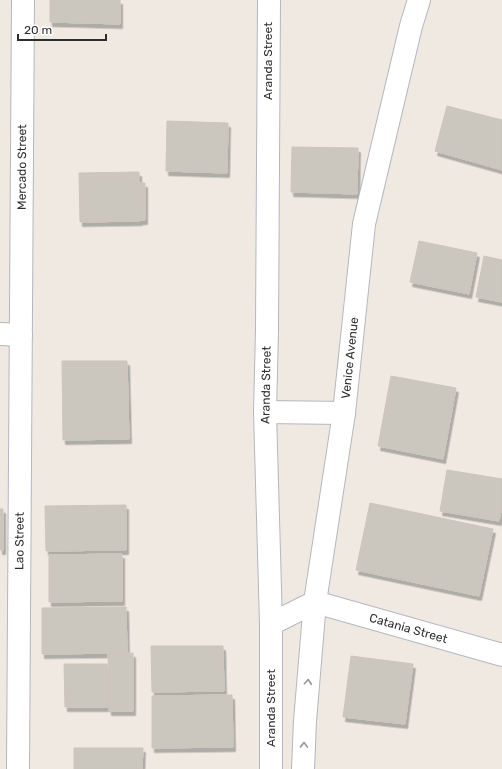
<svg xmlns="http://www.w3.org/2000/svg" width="502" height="769" font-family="Rubik,sans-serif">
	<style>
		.building { fill: #cbc7bf; stroke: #cbc5ba; filter: url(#shadow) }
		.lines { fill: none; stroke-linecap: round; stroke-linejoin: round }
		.minor-casing { stroke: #b4b7c1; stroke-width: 24 }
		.minor { stroke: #fff; stroke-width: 22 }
		.oneway { stroke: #969696 }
		.labels { text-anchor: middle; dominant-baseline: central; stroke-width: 3.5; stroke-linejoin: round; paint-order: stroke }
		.street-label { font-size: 12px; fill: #2e2e2e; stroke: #fff }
	</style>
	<defs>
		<filter id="shadow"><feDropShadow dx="2.5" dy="4.5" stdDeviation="0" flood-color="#0004"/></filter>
	</defs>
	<rect width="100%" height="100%" fill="#efe9e1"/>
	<path class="building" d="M 50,0 L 120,0 L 120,24 L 50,22 Z
		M 447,106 L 502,120 L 502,170 L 435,151 Z
		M 167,121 L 228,123 L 227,173 L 166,171 Z
		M 292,147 L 358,148 L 357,194 L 291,192 Z
		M 139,172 L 140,221 L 80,222 L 79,173 Z
		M 145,183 L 145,220 L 86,221 L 85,184 Z
		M 419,241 L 477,253 L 469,294 L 410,282 Z
		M 484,256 L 502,260 L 502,302 L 476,297 Z
		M 62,361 L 127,361 L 129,439 L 63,440 Z
		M 391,376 L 456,388 L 443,459 L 378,446 Z
		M 447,470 L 502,479 L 502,506 L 499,521 L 440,511 Z
		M 370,503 L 493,529 L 479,596 L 356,570 Z
		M 126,505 L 126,550 L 46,551 L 45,506 Z
		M 0,509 L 3,509 L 3,550 L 0,550 Z
		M 122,554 L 122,601 L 49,602 L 49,555 Z
		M 126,607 L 127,653 L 42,654 L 42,608 Z
		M 151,646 L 223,646 L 224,691 L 152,692 Z
		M 133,653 L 133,711 L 109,711 L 108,654 Z
		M 351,656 L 413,664 L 405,724 L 343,717 Z
		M 64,664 L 107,664 L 108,707 L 65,707 Z
		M 232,695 L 233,747 L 152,748 L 152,696 Z
		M 74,748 L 143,748 L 142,769 L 74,769 Z"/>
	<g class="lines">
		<defs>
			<g id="minor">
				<path d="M 269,0 L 267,330 L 265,412 L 271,624 L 271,769"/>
				<path d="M 0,334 L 21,335"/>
				<path d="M 265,412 L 344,413"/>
				<path id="s1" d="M 315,602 L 502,655"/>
				<path d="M 271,624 L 315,602"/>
				<path id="s2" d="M 18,769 L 23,0"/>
				<path id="s3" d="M 303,769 L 305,721 L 315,602 L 344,413 L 364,224 L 411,26 L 419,0"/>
			</g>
		</defs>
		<use href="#minor" class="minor-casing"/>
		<use href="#minor" class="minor"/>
	</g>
	<defs><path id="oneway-chevron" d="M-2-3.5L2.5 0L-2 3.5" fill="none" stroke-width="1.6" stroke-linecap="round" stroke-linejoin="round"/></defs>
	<g class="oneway">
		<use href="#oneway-chevron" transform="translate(308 682) rotate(-85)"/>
		<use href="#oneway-chevron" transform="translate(304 745) rotate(-88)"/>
	</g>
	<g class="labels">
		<g class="street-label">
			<text transform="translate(268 61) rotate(-90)">Aranda Street</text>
			<text stroke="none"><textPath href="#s2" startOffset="602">Mercado Street</textPath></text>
			<text stroke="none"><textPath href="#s3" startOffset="414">Venice Avenue</textPath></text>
			<text transform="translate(266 385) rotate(-89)">Aranda Street</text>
			<text stroke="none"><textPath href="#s2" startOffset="228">Lao Street</textPath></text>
			<text stroke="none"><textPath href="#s1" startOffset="97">Catania Street</textPath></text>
			<text transform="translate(271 708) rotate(-90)">Aranda Street</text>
		</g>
	</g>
	<path d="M18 34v6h88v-6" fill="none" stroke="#2e2e2e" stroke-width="2"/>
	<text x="24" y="34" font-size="12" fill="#2e2e2e" stroke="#ffffff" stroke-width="3" paint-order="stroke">20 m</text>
</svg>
